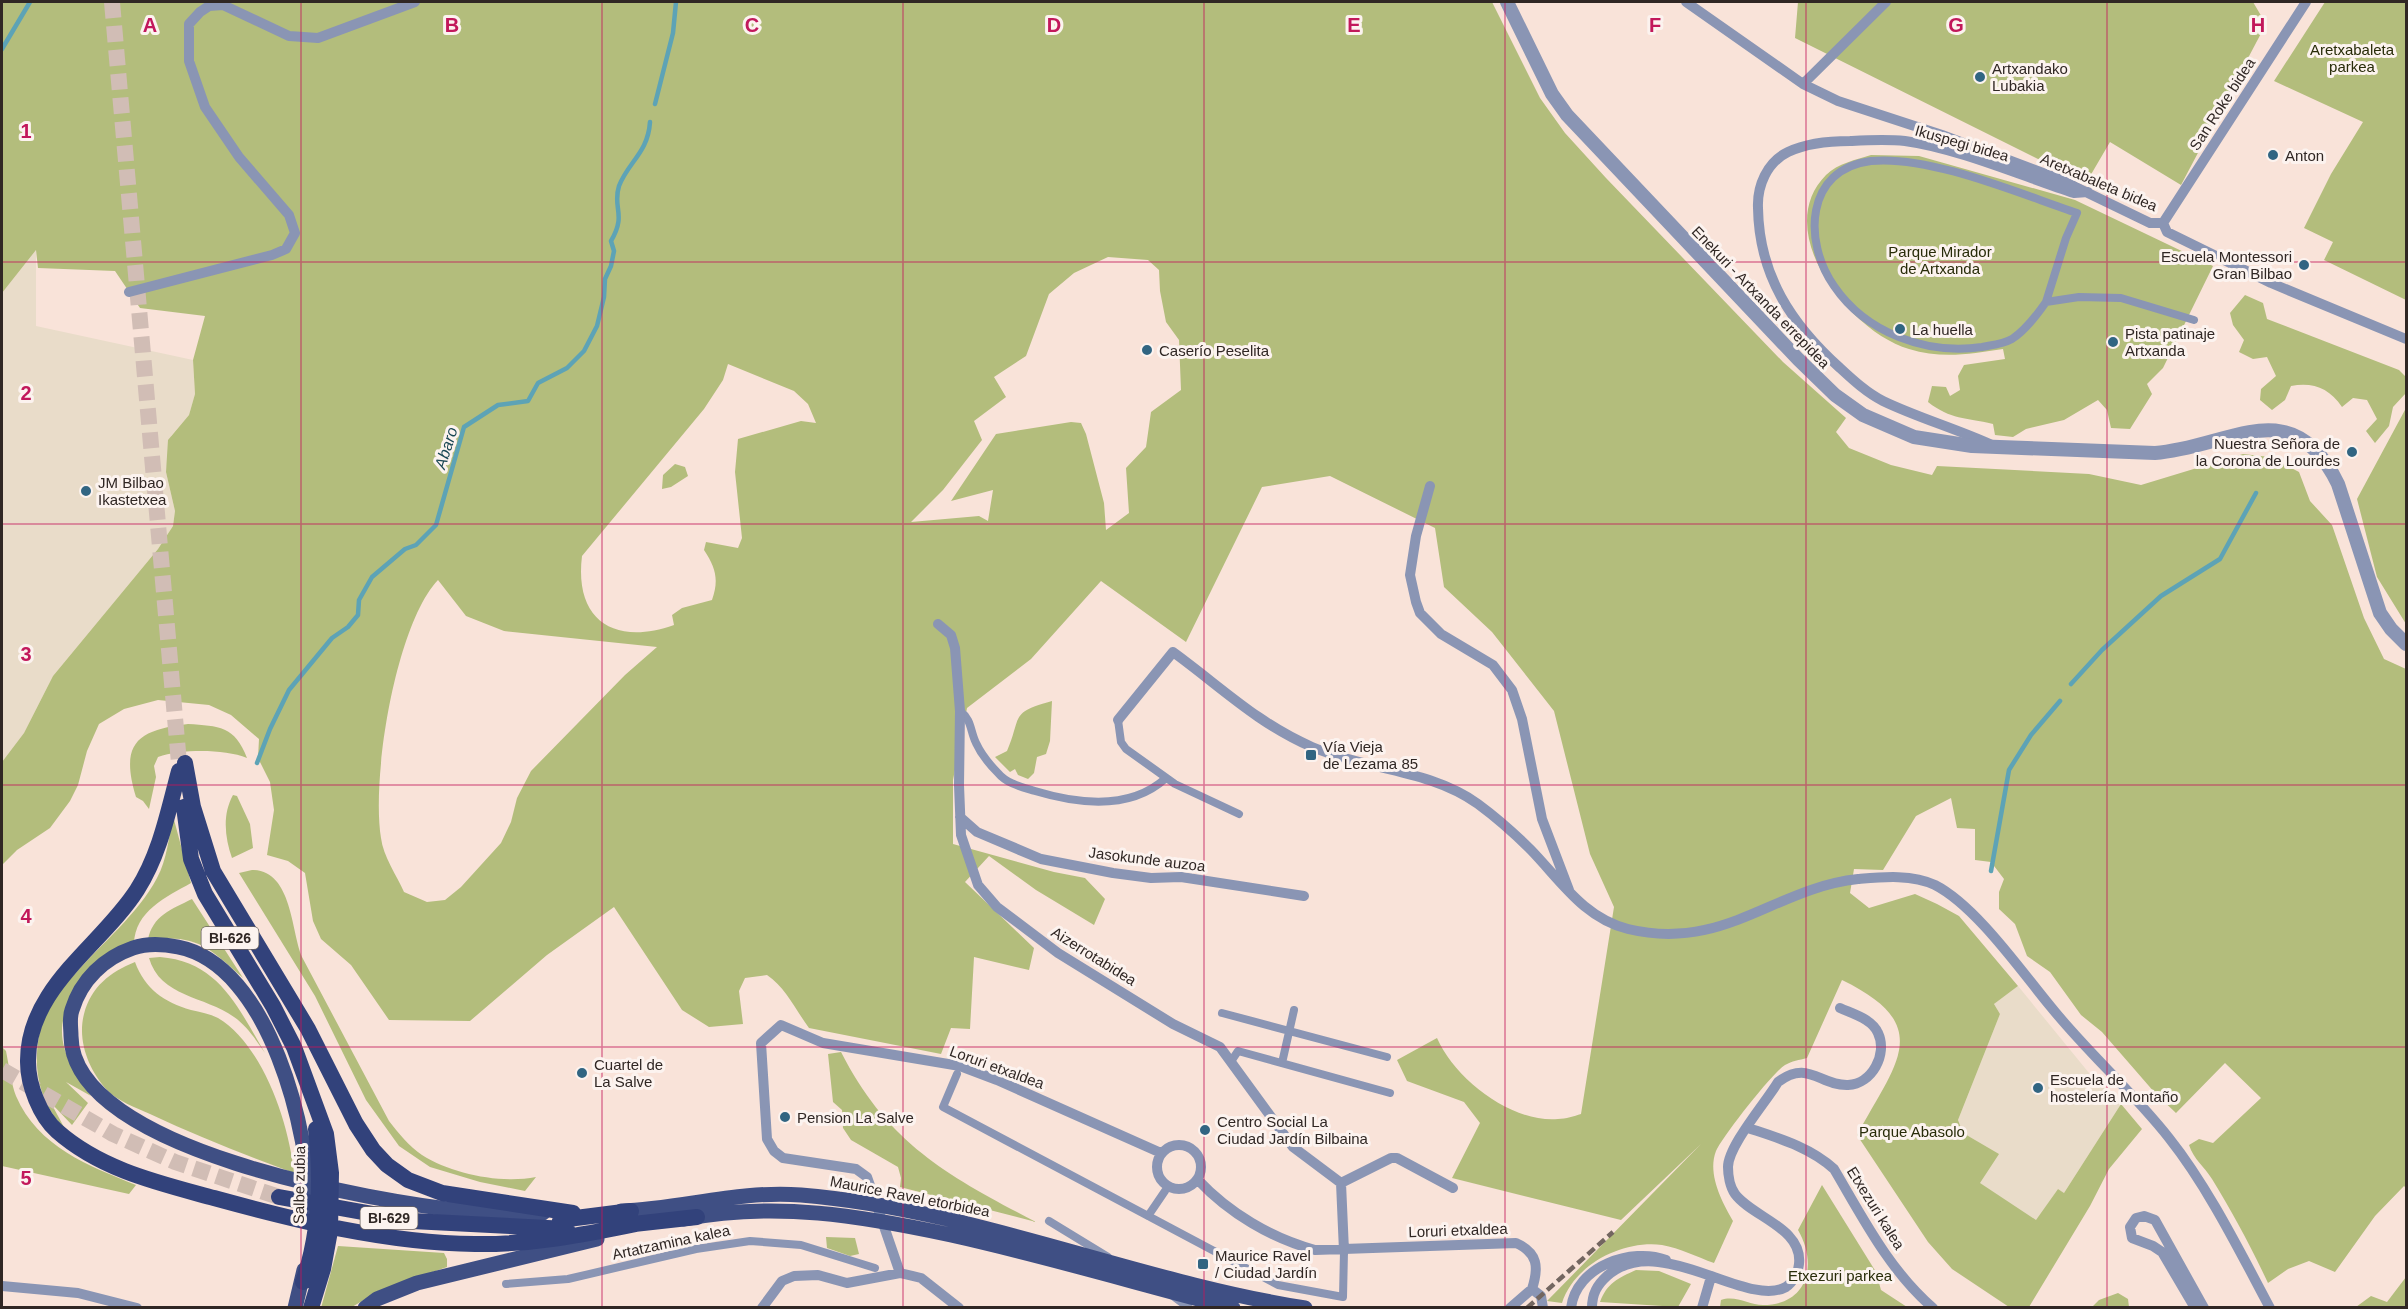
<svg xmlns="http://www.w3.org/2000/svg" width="2408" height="1309" font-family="Arial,sans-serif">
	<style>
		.education { fill: #e9dcc9 }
		.green { fill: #b3bd7c; fill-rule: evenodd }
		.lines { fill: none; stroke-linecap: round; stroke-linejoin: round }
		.stream { stroke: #5da3b6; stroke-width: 4.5 }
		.trunk-tunnel { stroke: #d1bdb5; stroke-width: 16; stroke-dasharray: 16 8; stroke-linecap: butt }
		.pedestrian { stroke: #8a95b4; stroke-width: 8 }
		.minor { stroke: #8a95b4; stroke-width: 10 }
		.tertiary { stroke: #8a95b4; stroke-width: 14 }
		.primary { stroke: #3f4f84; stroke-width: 15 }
		.trunk { stroke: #32427b; stroke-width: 16 }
		.rail { stroke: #736660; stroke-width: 4.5; stroke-dasharray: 9 4.5; stroke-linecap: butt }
		.grid { fill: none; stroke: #c2185b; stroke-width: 1.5; stroke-opacity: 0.55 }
		.poi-dot { fill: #316582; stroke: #fcf3ef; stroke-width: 2 }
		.labels { text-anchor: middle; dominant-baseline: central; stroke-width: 6; stroke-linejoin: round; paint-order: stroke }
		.shield { fill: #fcf3ef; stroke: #6d6461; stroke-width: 1.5 }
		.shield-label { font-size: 14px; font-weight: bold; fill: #302724 }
		.park-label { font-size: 15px; fill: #282c09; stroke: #fcf3ef }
		.poi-label { font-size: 15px; fill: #302724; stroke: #fcf3ef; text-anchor: start }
		.street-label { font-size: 15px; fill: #302724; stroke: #fcf3ef }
		.water-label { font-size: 16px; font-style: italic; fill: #194754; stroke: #fcf3ef }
		.grid-label { font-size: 20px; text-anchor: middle; font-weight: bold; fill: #c2185b; stroke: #fcf3ef; stroke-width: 6; stroke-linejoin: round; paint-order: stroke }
	</style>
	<rect width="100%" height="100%" fill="#f9e3d9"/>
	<path class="education" d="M 36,250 L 36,326 L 193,360 L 195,394 L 189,415 L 171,436 L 166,472 L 175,511 L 173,526 L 158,549 L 53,676 L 24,733 L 2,762 L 2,293 Z
		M 2018,986 L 2089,1073 L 2121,1104 L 2064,1193 L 2058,1189 L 2036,1221 L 1979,1183 L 1958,1120 L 2000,1014 L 1994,1004 Z"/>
	<path class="green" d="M 2,2 L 1492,2 L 1540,98 L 1565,133 L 1606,178 L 1783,362 L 1846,418 L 1836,432 L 1849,448 L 1891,465 L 1932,475 L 1937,466 L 2089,474 L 2141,485 L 2243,454 L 2270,457 L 2299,472 L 2310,501 L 2332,525 L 2364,618 L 2384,659 L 2406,669 L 2406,1188 L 2404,1186 L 2375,1216 L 2335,1272 L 2309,1261 L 2288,1269 L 2268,1283 C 2251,1247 2233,1213 2212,1179 C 2204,1166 2194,1160 2189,1145 L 2199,1139 L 2213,1143 L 2261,1098 L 2225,1063 L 2176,1113 L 2155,1093 L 2102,1032 L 2081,1015 L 2050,972 L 2027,956 L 2015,924 L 1999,909 L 1999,892 L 2004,879 L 1991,862 L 1975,860 L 1975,829 L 1957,828 L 1951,798 L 1916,816 L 1883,870 L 1854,869 L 1850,893 L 1869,908 L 1915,894 L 1937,904 L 1959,916 L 2018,986 L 1994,1004 L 2000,1014 L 1958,1120 L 1963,1133 L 1999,1154 L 1980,1183 L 2036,1220 L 2058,1189 L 2064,1193 L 2121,1104 L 2142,1129 L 2109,1169 L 2090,1206 L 2029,1307 L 2009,1307 L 1952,1269 L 1928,1242 L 1857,1135 C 1895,1064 1937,1026 1842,980 L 1807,1058 C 1799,1060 1792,1061 1785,1065 C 1773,1072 1722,1137 1716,1151 C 1707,1174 1722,1202 1733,1221 L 1714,1263 C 1697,1257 1680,1248 1662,1245 C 1622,1240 1574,1265 1562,1303 L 1547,1301 L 1701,1144 L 1621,1220 L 1452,1178 L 1480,1123 L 1464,1102 L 1407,1081 L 1397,1060 L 1437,1038 C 1455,1079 1511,1123 1558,1119 C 1566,1119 1574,1116 1581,1114 L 1614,907 L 1590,854 L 1554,711 L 1492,632 L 1444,587 L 1435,528 L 1330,476 L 1262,487 L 1186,642 L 1101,581 L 1031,659 L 967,708 L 953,780 L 953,844 L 1054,872 L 1085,878 L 1105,899 L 1094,925 L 1036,890 L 989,856 L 965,882 L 1034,948 L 1029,970 L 974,957 L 970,1029 L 951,1028 L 941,1054 L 809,1028 C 795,1009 786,988 767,975 L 745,978 L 739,991 L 743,1024 L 709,1027 L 682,1010 L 614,907 L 547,955 L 470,1021 L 389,1020 L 351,965 L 321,939 L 313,921 L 305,873 L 288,861 L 267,855 L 274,810 L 270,782 L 258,758 L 259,739 L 231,715 L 209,705 L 158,700 L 124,709 L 99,724 L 87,751 L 78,785 L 70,801 L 50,828 L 17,850 L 2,865 L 2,762 L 24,733 L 53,676 L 158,549 L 173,526 L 175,511 L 166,472 L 168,440 L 189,415 L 195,394 L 193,360 L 205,316 L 140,308 L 115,271 L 38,268 L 36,250 L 2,293 ZM 1108,257 L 1148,260 L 1159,270 L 1160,291 L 1166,322 L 1179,340 L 1181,390 L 1151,412 L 1146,447 L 1126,468 L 1129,513 L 1106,530 L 1104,503 L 1086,434 L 1081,423 L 1071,422 L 996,434 L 951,501 L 993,490 L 988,521 L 979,516 L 911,522 L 943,490 L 982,440 L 974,421 L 1006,397 L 994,377 L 1026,356 L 1049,294 L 1074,273 ZM 728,364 L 794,391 L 808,404 L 816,423 L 801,421 L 738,439 L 735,472 L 742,538 L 738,548 L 706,542 L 704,550 C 716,568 719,580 712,600 L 682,608 L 672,615 L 674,625 C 615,646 574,621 582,556 L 704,409 L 723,380 ZM 438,580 L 466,616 L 504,631 L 657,647 L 625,675 L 531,771 L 517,798 L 511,822 L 501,843 L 461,887 L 445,900 L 427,902 L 404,892 C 397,876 383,856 381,838 C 371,777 396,624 438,580 Z
		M 1798,2 L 2253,2 L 2266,24 L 2181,185 L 2110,142 L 2086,183 L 1795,38 Z
		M 2325,2 L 2406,2 L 2406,300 L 2324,260 L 2333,242 L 2304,228 L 2331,174 L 2363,122 L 2274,81 Z
		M 1871,155 L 1919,156 L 2075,200 L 2213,266 L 2163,368 L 2147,384 L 2152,394 L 2130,429 L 2111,428 L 2107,410 L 2098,400 L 2064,420 L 2026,429 L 2013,437 L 1995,435 L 1993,424 C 1965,417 1951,420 1928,402 L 1932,386 L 1946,387 L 1950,396 L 1960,390 L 1958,376 L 1964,365 L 2005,359 L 2003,349 C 1971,354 1941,359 1909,349 C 1850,332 1770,231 1826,175 C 1838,163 1856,160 1871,155 Z
		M 2245,295 L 2263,303 L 2267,319 L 2399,370 L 2406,377 L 2406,393 L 2393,407 L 2389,426 L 2375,443 L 2366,431 L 2377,419 L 2367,400 L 2353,398 L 2342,407 C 2329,388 2313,382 2291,386 L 2285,400 L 2272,410 L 2260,400 L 2261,389 L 2276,376 L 2267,357 L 2253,359 L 2239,352 L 2244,340 L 2233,325 L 2230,313 Z
		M 2406,408 L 2406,624 L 2377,577 L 2357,499 Z
		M 675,464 L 685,467 L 688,476 L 671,487 L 662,489 L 663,475 Z
		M 1052,701 L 1050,741 L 1046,754 L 1037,757 L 1034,773 L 1028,779 L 1018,775 L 1015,769 L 1010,772 L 995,757 L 1007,751 C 1022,716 1009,713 1052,701 Z
		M 188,724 C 219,726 235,726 247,758 C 224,749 182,749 158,757 L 154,766 L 156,777 L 149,809 L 143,801 L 136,797 C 120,744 136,730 188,724 Z
		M 233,795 L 237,796 L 250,824 L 253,848 L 232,858 C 225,838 222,815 233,795 Z
		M 173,816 L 191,883 C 166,897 135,911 134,944 C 123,955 70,1001 66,1011 C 53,1042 74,1073 91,1096 L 66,1082 L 88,1103 L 72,1125 L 51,1103 L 65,1129 C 31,1095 30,1045 50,1002 C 55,992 67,983 74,975 C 101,944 138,914 157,878 C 167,860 169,836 173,816 Z
		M 252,870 C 292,870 291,930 302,957 L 389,1121 C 399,1134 409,1146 422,1155 C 452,1174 501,1184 536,1177 L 525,1191 L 480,1182 L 430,1167 L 399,1146 L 366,1100 L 315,996 L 239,873 Z
		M 192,899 L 243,978 C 208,947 197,934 148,940 C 152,916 172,909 192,899 Z
		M 160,957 C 219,962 237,1006 265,1053 C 256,1040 247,1026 234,1017 C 205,996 160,997 149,958 Z
		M 135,962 C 145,989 164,1002 191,1010 C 200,1012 210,1014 218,1018 C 263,1045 289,1123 294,1173 C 245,1155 197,1136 150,1114 C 137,1108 117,1101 107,1090 C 89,1070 77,1041 84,1014 C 91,987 110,972 135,962 Z
		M 2,1047 L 6,1051 C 9,1066 11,1083 16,1096 C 38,1147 89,1166 136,1185 L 129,1194 L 2,1166 Z
		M 841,1052 C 888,1144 948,1176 1036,1222 L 900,1187 L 901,1178 L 898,1167 L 851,1140 L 843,1128 L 842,1110 L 833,1102 L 828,1054 Z
		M 1822,1185 L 1876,1272 L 1881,1290 L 1907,1307 L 1720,1307 L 1721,1300 C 1736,1295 1749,1305 1763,1305 C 1808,1305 1818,1264 1798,1230 Z
		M 826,1237 L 855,1238 L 859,1254 L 850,1256 L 827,1248 Z
		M 338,1246 L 444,1253 L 447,1259 L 447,1267 L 379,1291 L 352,1307 L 321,1308 Z
		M 1636,1270 L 1659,1271 L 1691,1284 L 1678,1307 L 1600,1302 C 1607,1283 1618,1278 1636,1270 Z
		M 2406,1277 L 2406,1307 L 2356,1307 L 2371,1296 L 2387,1302 Z
		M 2118,1293 L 2128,1299 L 2129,1307 L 2092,1307 L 2099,1300 Z"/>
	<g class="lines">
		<path class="stream" d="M 2,49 L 30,2
			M 655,104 L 673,33 L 676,2
			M 2071,684 L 2102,650 L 2161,596 L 2220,559 L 2256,493
			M 257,763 L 270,729 L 289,690 L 332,638 L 348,627 L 358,615 L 359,600 L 372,577 L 405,549 L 416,545 L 436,525 L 464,427 L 498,405 L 528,401 L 538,383 L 567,368 L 584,351 L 597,326 L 604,297 L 605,279 L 611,266 L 614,251 L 611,241 C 627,214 612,208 619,186 C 628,162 648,153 650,122
			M 1991,871 L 2009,770 L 2031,735 L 2060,701"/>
		<path class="trunk-tunnel" d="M 112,2 L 179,763
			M 2,1070 L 113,1134 L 175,1162 L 279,1197"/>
		<path class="pedestrian" d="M 2046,302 L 2066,238 L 2077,213 C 2020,194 1930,155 1871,161 C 1805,169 1803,242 1834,286 C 1866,333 1926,355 1982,347 C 1992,345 2003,344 2012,339 C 2026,330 2037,315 2046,302 L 2079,297 L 2121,298 L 2194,320
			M 960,711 C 972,720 970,731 976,743 C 981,754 990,765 998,773 C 1007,784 1022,787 1035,791 C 1078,804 1130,811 1166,778
			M 1118,720 L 1121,742 L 1126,749 L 1175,784 L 1239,814
			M 1222,1013 L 1387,1057
			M 1232,1060 L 1238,1051 L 1390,1093
			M 1282,1063 L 1294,1010
			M 957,1074 L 943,1107 L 1278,1285 L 1343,1297 L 1344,1251
			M 1148,1216 L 1165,1191
			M 1049,1221 L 1108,1257
			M 506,1284 L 568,1279 L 696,1249 L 750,1241 L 801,1245 L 875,1268
			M 1173,1296 L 1189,1308"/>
		<path class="minor" d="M 1686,2 L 1803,84 L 1838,101 L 1942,135 L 2059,179 L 2150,223 L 2163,223
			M 1803,84 L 1886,2
			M 2163,223 L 2167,232 L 2271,283 L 2406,339
			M 2163,223 L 2306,2
			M 129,292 L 272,255 L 286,249 L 295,233 L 289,215 L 239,157 L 205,107 L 189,61 L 189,24 L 200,12 L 209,6 L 223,5 L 289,36 L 318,38 L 415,2
			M 1992,445 C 1957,429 1916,417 1883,401 C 1867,393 1853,380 1840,368 C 1791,324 1759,275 1758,208 C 1757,186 1767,162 1788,152 C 1807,143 1830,141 1850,141 C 1869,140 1886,139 1905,141 C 1957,148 2022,176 2074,193 L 2088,192
			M 1430,486 L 1416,536 L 1410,575 L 1416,602 L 1420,613 L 1441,634 L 1493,665 L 1512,690 L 1522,719 L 1542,819 L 1569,890
			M 938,624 L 951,635 L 955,648 L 960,711 L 959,785 L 961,835 L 978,885 L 997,907 L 1058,953 L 1173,1024 L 1220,1047 L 1293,1147 L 1341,1183 L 1344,1251
			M 1118,720 L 1173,652 C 1221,687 1257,723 1312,747 C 1366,770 1429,769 1478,804 C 1497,818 1515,834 1531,850 C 1561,881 1584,918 1628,929 C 1724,952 1774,888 1858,879 C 1882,877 1912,874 1935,885 C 1976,906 2021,971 2051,1007 C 2088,1053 2133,1092 2169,1138 C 2208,1187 2240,1252 2270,1308
			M 960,817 L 977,832 L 1041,859 L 1113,873 L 1151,878 L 1181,877 L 1304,896
			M 1748,1128 C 1778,1138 1810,1147 1834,1169 C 1863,1218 1889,1270 1933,1308
			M1157 1167a22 22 0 1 1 44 0a22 22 0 1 1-44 0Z
			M 1198,1180 C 1229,1213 1271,1238 1315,1250 L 1516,1243 C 1538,1253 1539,1267 1532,1289
			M 1341,1183 L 1391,1158 L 1397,1158 L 1453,1188
			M 900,1273 L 867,1177 L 856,1169 L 783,1158 L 774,1151 L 767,1139 L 761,1043 L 781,1025 L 823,1043 L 960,1066 L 997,1080 L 1161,1153
			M 2,1286 L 78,1293 L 137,1308
			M 1532,1289 L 1541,1296 L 1543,1308
			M 762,1308 L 782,1281 L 794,1276 L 818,1275 L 847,1283 L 900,1273 L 921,1278 L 959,1308
			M 1510,1308 L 1532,1289
			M 1571,1308 C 1576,1266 1632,1247 1666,1260
			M 1592,1308 C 1592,1294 1597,1285 1607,1276 C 1659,1230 1746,1309 1786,1287 C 1793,1282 1798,1273 1799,1264 C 1803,1228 1752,1217 1735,1194 C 1730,1187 1728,1175 1728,1167 C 1728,1146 1766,1102 1778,1082 C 1808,1059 1820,1086 1848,1085 C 1872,1084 1888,1054 1878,1033 C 1872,1019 1853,1014 1840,1008
			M 1702,1308 L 1711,1277
			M 2195,1308 L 2162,1252 L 2153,1246 L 2132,1238 L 2130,1227 L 2136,1218 L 2144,1216 L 2155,1220 L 2204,1308"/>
		<path class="tertiary" d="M 1507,2 L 1552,94 L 1567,115 L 1798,359 L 1835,395 L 1863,415 L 1914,437 L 1972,446 L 2155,453 C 2229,448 2292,389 2338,484 L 2380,613 L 2391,629 L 2406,644"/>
		<path class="primary" d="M 621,1211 C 681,1209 740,1190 801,1195 C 973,1209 1135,1281 1305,1308
			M 310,1213 C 310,1134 270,965 178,947 C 164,944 147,943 133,948 C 104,958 81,980 72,1010 C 69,1018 71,1028 71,1036 C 72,1151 378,1202 466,1211 C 492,1214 517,1214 543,1213
			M 684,1219 C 775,1201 862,1216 951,1235 C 1046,1256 1139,1284 1233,1308
			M 295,1308 L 304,1270
			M 365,1308 L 377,1299 L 417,1283 L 597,1239"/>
		<path class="trunk" d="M 185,763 L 193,807 L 213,871 L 308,1029 L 356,1124 L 373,1150 L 387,1165 L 408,1180 L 442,1193 L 573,1213
			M 179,771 C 168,812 160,854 137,890 C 101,946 27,988 28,1062 C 28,1085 40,1116 57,1131 C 101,1170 159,1183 214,1198 C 298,1221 387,1243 475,1244 C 529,1245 583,1235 636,1224
			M 184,807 L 191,859 L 205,894 L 273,1006 L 294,1047 L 326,1134 L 331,1173 L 330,1231 L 323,1269 L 311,1308
			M 279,1197 L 412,1221 L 567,1229
			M 560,1220 L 631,1211
			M 625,1225 L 697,1217
			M 303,1282 C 320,1233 322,1181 316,1129"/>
		<path class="rail" d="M 1527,1308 L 1613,1232"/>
	</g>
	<path class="grid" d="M 301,2 L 301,1308M 602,2 L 602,1308M 903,2 L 903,1308M 1204,2 L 1204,1308M 1505,2 L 1505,1308M 1806,2 L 1806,1308M 2107,2 L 2107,1308M 2,262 L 2406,262M 2,524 L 2406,524M 2,785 L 2406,785M 2,1047 L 2406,1047"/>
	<g class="poi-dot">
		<circle cx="1980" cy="77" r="6"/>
		<circle cx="2273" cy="155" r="6"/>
		<circle cx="2304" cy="265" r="6"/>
		<circle cx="1900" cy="329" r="6"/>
		<circle cx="2113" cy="342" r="6"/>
		<circle cx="1147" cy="350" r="6"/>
		<circle cx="2352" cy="452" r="6"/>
		<circle cx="86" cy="491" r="6"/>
		<rect x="1305" y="749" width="12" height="12" rx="3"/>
		<circle cx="582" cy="1073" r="6"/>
		<circle cx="2038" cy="1088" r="6"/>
		<circle cx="785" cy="1117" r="6"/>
		<circle cx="1205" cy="1130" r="6"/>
		<rect x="1197" y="1258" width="12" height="12" rx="3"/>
	</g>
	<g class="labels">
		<g class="shield">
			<rect x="201.5" y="927" width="57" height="22" rx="4.5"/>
			<rect x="360.5" y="1207" width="57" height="22" rx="4.5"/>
		</g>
		<g class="shield-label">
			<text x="230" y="938">BI-626</text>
			<text x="389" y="1218">BI-629</text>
		</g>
		<g class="park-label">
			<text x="2352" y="49">Aretxabaleta<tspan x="2352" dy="17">parkea</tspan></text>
			<text x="1940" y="251">Parque Mirador<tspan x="1940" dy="17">de Artxanda</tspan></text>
			<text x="1912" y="1131">Parque Abasolo</text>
			<text x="1840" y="1275">Etxezuri parkea</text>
		</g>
		<g class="poi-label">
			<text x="1992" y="68">Artxandako<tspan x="1992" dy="17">Lubakia</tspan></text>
			<text x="2285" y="155">Anton</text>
			<text x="2292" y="256" text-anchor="end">Escuela Montessori<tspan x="2292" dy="17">Gran Bilbao</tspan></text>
			<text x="1912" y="329">La huella</text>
			<text x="2125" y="333">Pista patinaje<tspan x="2125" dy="17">Artxanda</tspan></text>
			<text x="1159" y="350">Caserío Peselita</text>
			<text x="2340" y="443" text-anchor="end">Nuestra Señora de<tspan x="2340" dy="17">la Corona de Lourdes</tspan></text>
			<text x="98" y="482">JM Bilbao<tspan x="98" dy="17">Ikastetxea</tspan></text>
			<text x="1323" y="746">Vía Vieja<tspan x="1323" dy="17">de Lezama 85</tspan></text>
			<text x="594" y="1064">Cuartel de<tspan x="594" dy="17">La Salve</tspan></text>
			<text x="2050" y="1079">Escuela de<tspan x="2050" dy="17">hostelería Montaño</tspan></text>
			<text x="797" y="1117">Pension La Salve</text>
			<text x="1217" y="1121">Centro Social La<tspan x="1217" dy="17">Ciudad Jardín Bilbaina</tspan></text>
			<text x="1215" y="1255">Maurice Ravel<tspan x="1215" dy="17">/ Ciudad Jardín</tspan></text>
		</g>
		<g class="street-label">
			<text transform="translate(2222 104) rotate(-57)">San Roke bidea</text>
			<text transform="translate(1962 143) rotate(16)">Ikuspegi bidea</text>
			<text transform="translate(2099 182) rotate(23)">Aretxabaleta bidea</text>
			<text transform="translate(1761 297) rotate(46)">Enekuri - Artxanda errepidea</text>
			<text transform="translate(1147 859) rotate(7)">Jasokunde auzoa</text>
			<text transform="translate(1094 956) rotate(32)">Aizerrotabidea</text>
			<text transform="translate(997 1067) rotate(20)">Loruri etxaldea</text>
			<text transform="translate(299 1185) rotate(-89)">Salbe zubia</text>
			<text transform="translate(910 1196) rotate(11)">Maurice Ravel etorbidea</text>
			<text transform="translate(1876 1208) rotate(58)">Etxezuri kalea</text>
			<text transform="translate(1458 1230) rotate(-2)">Loruri etxaldea</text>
			<text transform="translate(671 1242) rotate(-12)">Artatzamina kalea</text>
		</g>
		<g class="water-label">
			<text transform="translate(446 448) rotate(-72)">Abaro</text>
		</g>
	</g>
	<g class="grid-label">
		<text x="150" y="32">A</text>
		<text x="452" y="32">B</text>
		<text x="752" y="32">C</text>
		<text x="1054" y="32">D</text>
		<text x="1354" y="32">E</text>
		<text x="1655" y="32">F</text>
		<text x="1956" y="32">G</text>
		<text x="2258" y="32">H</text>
		<text x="26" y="138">1</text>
		<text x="26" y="400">2</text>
		<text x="26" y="661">3</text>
		<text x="26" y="923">4</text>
		<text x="26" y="1185">5</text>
	</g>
	<rect width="2408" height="1309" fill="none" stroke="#302724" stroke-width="6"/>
</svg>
